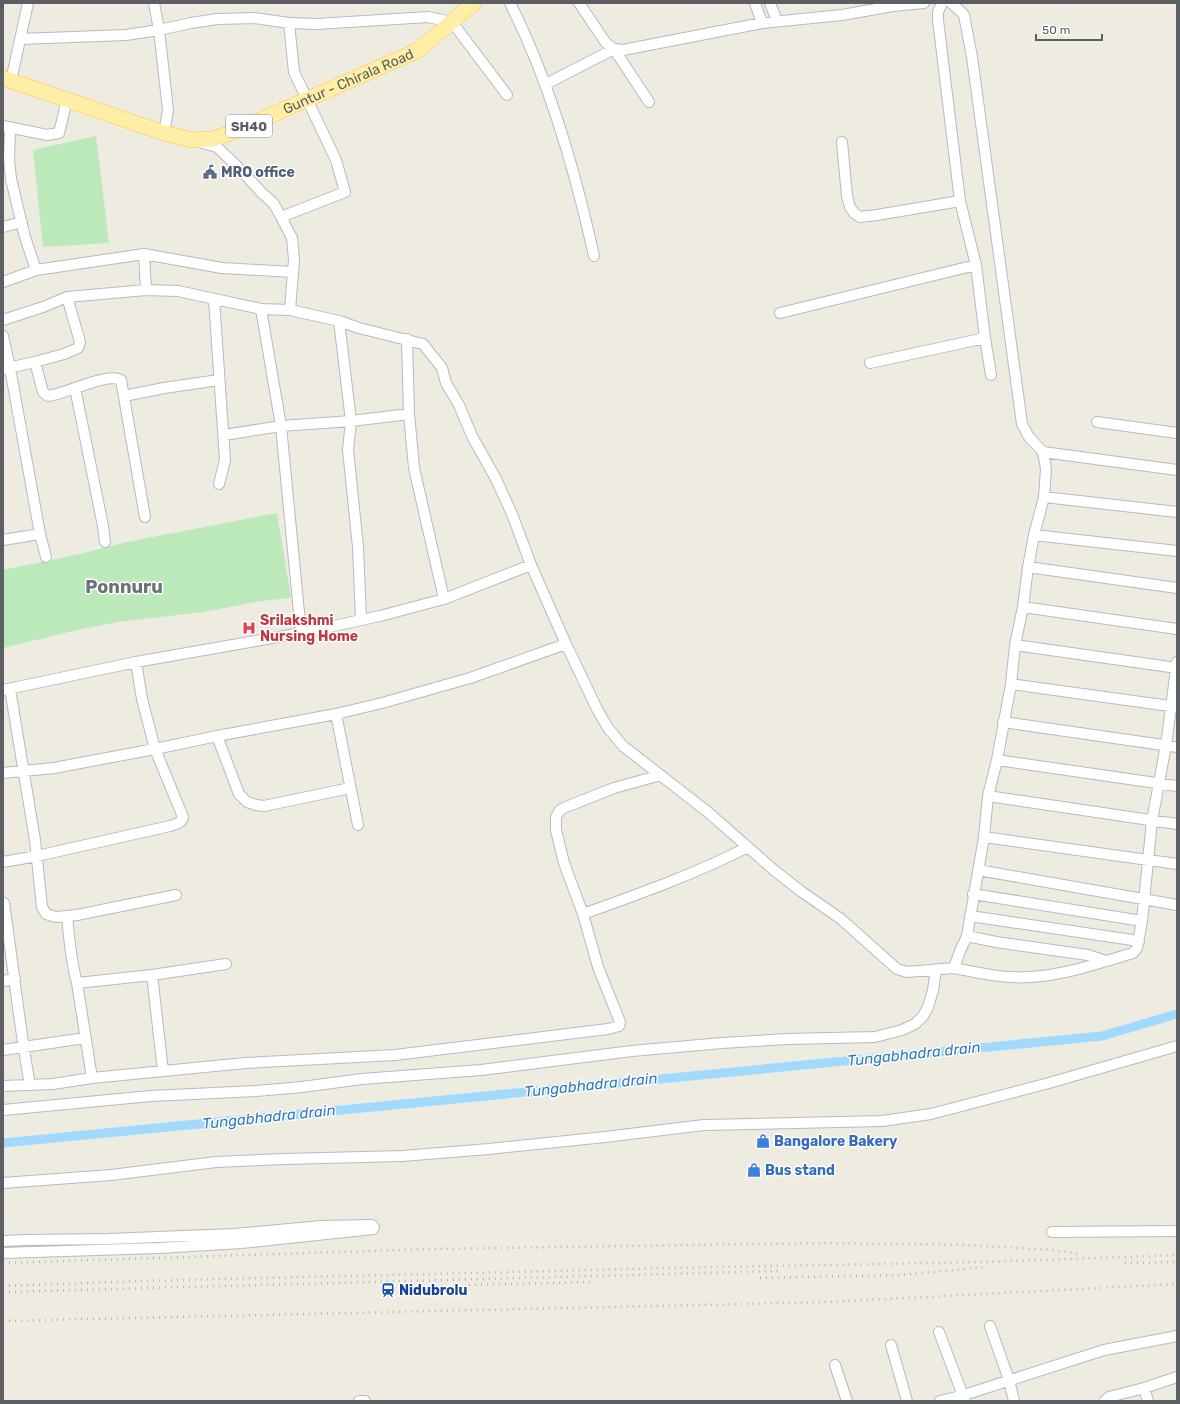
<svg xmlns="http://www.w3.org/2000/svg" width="1180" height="1404" font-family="Rubik,sans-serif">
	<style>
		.green { fill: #bce9ba }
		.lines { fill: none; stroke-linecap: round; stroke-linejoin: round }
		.canal { stroke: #a1d9ff; stroke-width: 9 }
		.street-casing { stroke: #b7babf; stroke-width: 12 }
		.primary-casing { stroke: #ffc64a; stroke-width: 16 }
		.street { stroke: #fff; stroke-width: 10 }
		.primary { stroke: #ffeea6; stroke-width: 15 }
		.rail { stroke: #b3b4b5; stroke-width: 2.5; stroke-dasharray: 1 5; stroke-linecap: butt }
		.labels { text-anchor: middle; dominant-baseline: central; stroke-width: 3; stroke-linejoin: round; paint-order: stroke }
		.shield { fill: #fff; stroke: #8c8f92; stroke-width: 1 }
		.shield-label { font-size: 13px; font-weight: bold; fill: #5a5f64 }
		.street-label { font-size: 14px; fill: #5a5f64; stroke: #fff }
		.service-label { font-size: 14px; font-weight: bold; fill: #4e5e75; stroke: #fff; text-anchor: start }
		.health-label { font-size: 14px; font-weight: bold; fill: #be3a42; stroke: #fff; text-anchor: start }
		.shop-label { font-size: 14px; font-weight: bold; fill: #366cbe; stroke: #fff; text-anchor: start }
		.transit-label { font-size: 14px; font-weight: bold; fill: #164399; stroke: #fff; text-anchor: start }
		.water-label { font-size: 15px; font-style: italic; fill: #337abc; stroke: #fff }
		.district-label { font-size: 18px; font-weight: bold; fill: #6b7176; stroke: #fff }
	</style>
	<rect width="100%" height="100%" fill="#eeebe1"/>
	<path class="green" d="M 96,136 L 109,243 L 43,247 L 33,150 Z
		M 277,513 L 291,598 L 261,601 L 204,612 L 117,622 L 73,631 L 3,648 L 3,570 L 80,554 L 127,542 Z"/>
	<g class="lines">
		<path class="canal" d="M 3,1143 L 1102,1036 L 1177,1014"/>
		<defs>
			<path id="street" d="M 154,3 L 159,30 L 165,83 L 168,110 L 164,133
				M 510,3 C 550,82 575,170 594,256
				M 579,3 L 606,43 L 614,49 L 623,50 L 762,23 L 842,15 L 893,6 L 924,3
				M 755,3 L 762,23
				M 770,3 L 777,21
				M 942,3 L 938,12 L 938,20 L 960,201 L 976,265 L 985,338 L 991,375
				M 20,39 L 126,35 L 159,30 L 191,23 L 217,19 L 254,18 L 289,23 L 317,24 L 428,17 L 452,22 L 507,95
				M 11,81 L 28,3
				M 546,84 L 614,49 L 649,102
				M 3,126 L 47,135 L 59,133 L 67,100
				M 10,128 L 9,159 L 11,179 L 25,237 L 36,270
				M 842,142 L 847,196 L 850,207 L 854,213 L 860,217 L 877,215 L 960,201
				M 202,143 L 217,147 L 242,171 L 261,192 L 274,204 L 281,217 L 292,238 L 294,260 L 290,310
				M 281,217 L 345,192 L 336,160 L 294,72 L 289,23
				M 3,227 L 22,222
				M 144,254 L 146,290
				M 3,282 L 36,270 L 144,254 L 222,268 L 293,272
				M 214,299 L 225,460 L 219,484
				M 261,309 L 281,426 L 301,633
				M 780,313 L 976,265
				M 3,320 L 43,307 L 67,297 L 146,290 L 178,291 L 261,309 L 290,310 L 339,321 L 359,328 L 423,344 L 442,368 L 446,383 L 459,405 L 472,436 L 496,479 L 512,514 L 531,565 L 566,644 L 597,709 L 608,728 L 623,746 L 709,813 L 775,871 L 802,892 L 841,919 L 897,969 L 907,972 L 954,968 L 960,951 L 967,936 L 984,837 L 988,796 L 997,760 L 1011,684 L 1015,645 L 1023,607 L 1028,567 L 1034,535 L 1044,497 L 1046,469 L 1043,452 L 1029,437 L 1022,424 L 972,57 L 964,15 L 958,9 L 951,3
				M 339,321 L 351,421 L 348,450 L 358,547 L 361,620
				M 3,336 L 10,368 L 40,534 L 46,557
				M 407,339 L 409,414 L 414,468 L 444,599
				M 35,362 L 43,392 L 48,396 C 66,394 107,372 121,380 L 145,517
				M 870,363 L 985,338
				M 3,369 L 35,362 L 64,354 L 78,348 L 80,342 L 67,297
				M 75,388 L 103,526 L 105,542
				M 124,396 L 164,388 L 219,380
				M 1097,422 L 1177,433
				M 224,435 L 281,426 L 351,421 L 409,414
				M 1043,452 L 1177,470
				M 1044,497 L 1177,512
				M 1034,535 L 1177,551
				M 3,540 L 40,534
				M 1028,567 L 1177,588
				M 1023,607 L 1177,629
				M 1015,645 L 1177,668
				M 1011,684 L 1177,707
				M 10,689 L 35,840 L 42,907 L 46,914 L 56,917 L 77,915 L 176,895
				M 3,690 L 136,662 L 301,633 L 380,616 L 444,599 L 531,565
				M 336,714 L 358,825
				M 1003,722 L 1177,747
				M 217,736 L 239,794 L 247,802 L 256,805 L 264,806 L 350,788
				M 997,760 L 1177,786
				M 3,773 L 54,768 L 155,749 L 217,736 L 336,714 L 382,703 L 470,678 L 566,644
				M 988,796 L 1177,824
				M 984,837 L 1177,864
				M 3,862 L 37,856 L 170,826 C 176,824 182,823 183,817 L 155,749 L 142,699 L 136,662
				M 978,870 L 1177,905
				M 973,894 L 1142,921
				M 4,903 C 13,964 19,1025 30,1085
				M 583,914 C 639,894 695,874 748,847
				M 970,916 L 1139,941
				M 967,936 L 996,942 L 1088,955 L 1106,961
				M 954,968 C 979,973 1005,979 1031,977 C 1065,975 1100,963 1133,953 L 1137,948 L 1142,921 L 1152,821 L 1166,745 L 1177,662
				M 152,975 L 163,1071
				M 3,981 L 15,979
				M 77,983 L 152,975 L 226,964
				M 3,1050 L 85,1038
				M 92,1078 L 245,1063 L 395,1055 L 608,1029 L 619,1026 L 620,1022 L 598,967 L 583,914 L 564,863 L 556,830 L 556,817 L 560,810 L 566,807 L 614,788 L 661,775
				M 3,1086 L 53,1084 L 92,1078 L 77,983 C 71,961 69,939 67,916
				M 3,1110 L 151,1096 L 256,1091 L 302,1087 L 362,1079 L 481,1070 L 632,1051 L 722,1043 L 787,1039 L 875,1037 L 902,1030 L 915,1024 L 923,1016 L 928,1007 L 933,990 L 936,970
				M 3,1183 L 111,1175 L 216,1162 L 284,1159 L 402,1156 L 489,1149 L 605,1137 L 704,1125 L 882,1121 L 931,1114 L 1049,1083 L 1177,1046
				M 1052,1232 L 1177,1231
				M 3,1241 L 25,1240 L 108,1239 L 234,1234 L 321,1226 L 372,1225 L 374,1227 L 373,1229 L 241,1243 L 159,1248 L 3,1253
				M 990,1326 L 1009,1380 L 1014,1401
				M 939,1332 L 965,1401
				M 891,1345 L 907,1401
				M 835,1365 L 847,1401
				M 1144,1388 L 1148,1401
				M 359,1401 L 365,1401
				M 940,1401 L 964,1395 L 1104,1350 L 1177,1336
				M 1105,1401 L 1109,1397 L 1144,1388 L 1177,1377"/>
			<g id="primary">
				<path id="s1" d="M 3,78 L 164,133 L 192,140 L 213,139 L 233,132 L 417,51 L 474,3"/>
			</g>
		</defs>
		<use href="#street" class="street-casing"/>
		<use href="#primary" class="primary-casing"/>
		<use href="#street" class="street"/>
		<use href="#primary" class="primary"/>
		<path class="rail" d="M 3,1263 L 431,1249 L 823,1243 L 968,1245 L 1051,1250 L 1080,1254
			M 1125,1263 L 1177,1262
			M 760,1278 L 900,1275 L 986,1267
			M 469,1285 L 592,1282
			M 3,1286 L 142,1281 L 712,1267 L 986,1262 L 1177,1255
			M 3,1292 L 779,1271
			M 3,1321 L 827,1302 L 1177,1284"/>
	</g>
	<defs>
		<symbol id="civic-bare" viewBox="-9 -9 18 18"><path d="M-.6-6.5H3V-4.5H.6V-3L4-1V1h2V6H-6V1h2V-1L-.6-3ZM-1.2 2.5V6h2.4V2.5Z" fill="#5c6f8a" stroke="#fff" stroke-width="2.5" paint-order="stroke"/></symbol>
		<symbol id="hospital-bare" viewBox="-9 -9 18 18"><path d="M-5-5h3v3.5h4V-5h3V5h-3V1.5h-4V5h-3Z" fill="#e0444e" stroke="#fff" stroke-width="2.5" paint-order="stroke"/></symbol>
		<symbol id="shop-bare" viewBox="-9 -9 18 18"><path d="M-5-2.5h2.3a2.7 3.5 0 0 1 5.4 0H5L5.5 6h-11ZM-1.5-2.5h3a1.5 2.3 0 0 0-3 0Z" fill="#3f7fe0" stroke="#fff" stroke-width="2.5" paint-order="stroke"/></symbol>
		<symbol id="station-bare" viewBox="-9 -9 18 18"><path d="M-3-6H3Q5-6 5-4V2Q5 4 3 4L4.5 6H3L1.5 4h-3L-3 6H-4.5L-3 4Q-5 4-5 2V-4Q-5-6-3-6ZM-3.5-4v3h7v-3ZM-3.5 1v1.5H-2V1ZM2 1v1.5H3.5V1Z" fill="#1a4fb4" stroke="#fff" stroke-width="2.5" paint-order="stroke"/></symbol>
	</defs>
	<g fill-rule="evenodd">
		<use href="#civic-bare" x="200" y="162" width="20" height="20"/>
		<use href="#hospital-bare" x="239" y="618" width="20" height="20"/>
		<use href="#shop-bare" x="753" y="1131" width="20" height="20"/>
		<use href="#shop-bare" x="744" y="1160" width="20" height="20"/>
		<use href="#station-bare" x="378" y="1280" width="20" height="20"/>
	</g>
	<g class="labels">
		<rect class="shield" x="226" y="115" width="46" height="22" rx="3"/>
		<g class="shield-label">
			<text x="249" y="126">SH40</text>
		</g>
		<g class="street-label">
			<text stroke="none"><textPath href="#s1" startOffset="367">Guntur - Chirala Road</textPath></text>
		</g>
		<g class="service-label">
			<text x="221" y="172">MRO office</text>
		</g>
		<g class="health-label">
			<text x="260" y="620">Srilakshmi<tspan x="260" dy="16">Nursing Home</tspan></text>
		</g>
		<g class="shop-label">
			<text x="774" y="1141">Bangalore Bakery</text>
			<text x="765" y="1170">Bus stand</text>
		</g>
		<g class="transit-label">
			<text x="399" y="1290">Nidubrolu</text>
		</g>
		<g class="water-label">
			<text transform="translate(914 1054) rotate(-6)">Tungabhadra drain</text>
			<text transform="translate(591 1085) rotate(-6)">Tungabhadra drain</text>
			<text transform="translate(269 1117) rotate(-6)">Tungabhadra drain</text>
		</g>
		<g class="district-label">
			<text x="124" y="587">Ponnuru</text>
		</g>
	</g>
	<rect width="1180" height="1404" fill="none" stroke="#5a5f64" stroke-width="8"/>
	<path d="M1036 34v6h66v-6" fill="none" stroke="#5a5f64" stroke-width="2"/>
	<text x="1042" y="34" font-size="12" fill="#5a5f64" stroke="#ffffff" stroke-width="3" paint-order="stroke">50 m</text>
</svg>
